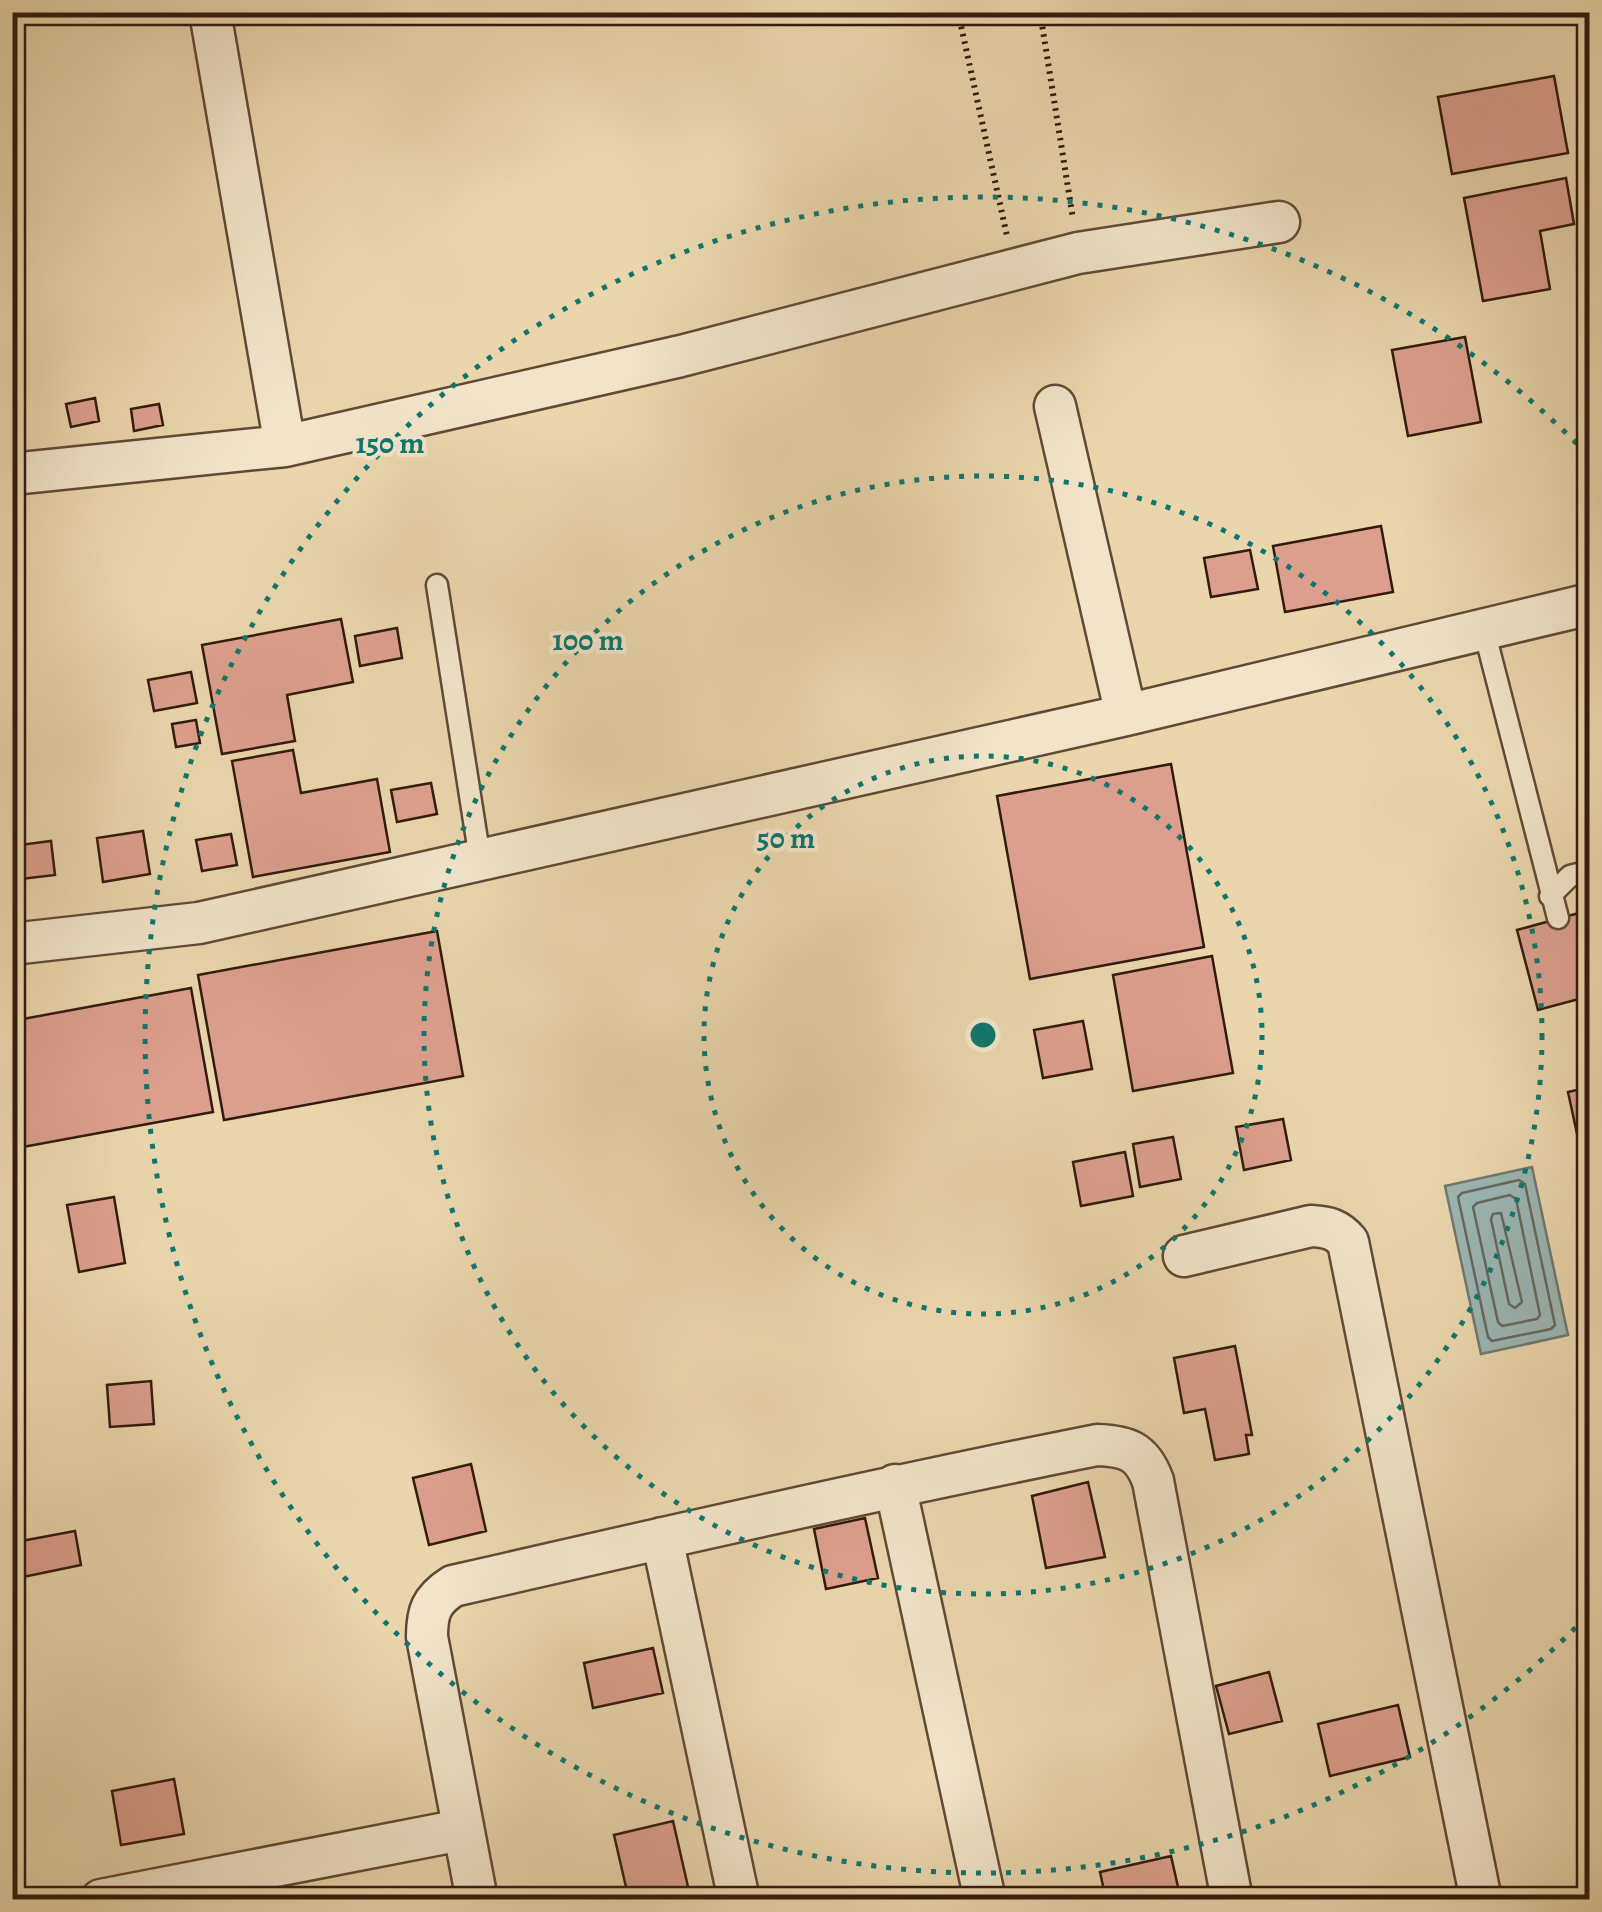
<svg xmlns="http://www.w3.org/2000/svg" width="1602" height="1912" font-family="Alegreya,serif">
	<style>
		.water { fill: #9bb6b4; stroke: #717871; stroke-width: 2.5 }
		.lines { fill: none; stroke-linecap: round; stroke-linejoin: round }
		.shore { stroke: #666860; stroke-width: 2.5 }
		.building { fill: #dc9f8d; stroke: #321b0d; stroke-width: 2.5 }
		.service-casing { stroke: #604a35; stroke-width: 25 }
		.minor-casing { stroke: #604a35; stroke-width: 45 }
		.path { stroke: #321b0d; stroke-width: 6; stroke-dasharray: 2.5 5; stroke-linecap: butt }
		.service { stroke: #f1e4c9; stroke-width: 20 }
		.minor { stroke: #f1e4c9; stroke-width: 40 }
		.ring { fill: none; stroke: #0f766e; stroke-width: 5; stroke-dasharray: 5 10 }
		.centre { fill: #0f766e; stroke: #f1e4c9; stroke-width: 5 }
		.ring-label { font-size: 30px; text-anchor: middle; font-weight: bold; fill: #0f766e; stroke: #f1e4c9; stroke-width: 8; stroke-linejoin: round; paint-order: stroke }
	</style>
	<rect width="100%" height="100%" fill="#ead5ac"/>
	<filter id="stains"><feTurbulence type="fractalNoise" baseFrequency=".002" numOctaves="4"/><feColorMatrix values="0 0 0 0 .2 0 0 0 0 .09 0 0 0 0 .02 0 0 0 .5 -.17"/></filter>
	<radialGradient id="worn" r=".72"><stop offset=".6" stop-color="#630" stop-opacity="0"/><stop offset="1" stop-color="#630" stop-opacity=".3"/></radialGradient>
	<path class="water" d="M 1532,1167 L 1568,1335 L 1481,1354 L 1445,1186 Z"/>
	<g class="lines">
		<path class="shore" d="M 1519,1180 L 1525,1184 L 1555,1325 L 1551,1329 L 1492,1341 L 1488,1337 L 1458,1197 L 1462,1193 Z
			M 1510,1195 L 1516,1199 L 1540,1315 L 1537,1319 L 1502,1326 L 1498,1322 L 1473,1207 L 1477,1203 Z
			M 1501,1213 L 1522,1302 L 1515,1308 L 1509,1304 L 1491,1219 L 1493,1214 Z"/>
	</g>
	<path class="building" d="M 1554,76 L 1568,153 L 1452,174 L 1438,97 Z
		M 1566,178 L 1574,224 L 1540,231 L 1550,289 L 1483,301 L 1464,198 Z
		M 1465,337 L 1481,422 L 1408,436 L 1392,350 Z
		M 1590,357 L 1590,406 L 1587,407 L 1578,359 Z
		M 95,398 L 99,421 L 71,427 L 66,404 Z
		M 159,404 L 163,425 L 134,431 L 131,409 Z
		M 1381,526 L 1393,592 L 1285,612 L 1273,546 Z
		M 1250,550 L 1258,589 L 1211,597 L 1204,558 Z
		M 341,619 L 353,682 L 287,695 L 295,741 L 222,754 L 202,645 Z
		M 397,628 L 402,658 L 360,666 L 355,636 Z
		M 191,672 L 197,703 L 154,711 L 148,680 Z
		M 196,720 L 200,743 L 176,747 L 172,724 Z
		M 293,750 L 301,793 L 377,779 L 390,852 L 253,877 L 232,761 Z
		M 1171,764 L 1204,947 L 1030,979 L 997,796 Z
		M 431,783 L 437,814 L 397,822 L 391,790 Z
		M 143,831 L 150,874 L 103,882 L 97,838 Z
		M 231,834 L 237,865 L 202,871 L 196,840 Z
		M 51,841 L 55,875 L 12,880 L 12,846 Z
		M 1590,910 L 1590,996 L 1538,1010 L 1517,930 Z
		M 437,931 L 463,1076 L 224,1120 L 198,975 Z
		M 1212,956 L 1233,1073 L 1133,1091 L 1113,975 Z
		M 191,988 L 213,1112 L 12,1149 L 12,1021 Z
		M 1083,1021 L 1092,1069 L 1043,1078 L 1034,1030 Z
		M 1590,1087 L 1590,1194 L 1568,1092 Z
		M 1283,1119 L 1291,1160 L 1244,1170 L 1236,1127 Z
		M 1173,1137 L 1181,1179 L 1140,1187 L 1133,1144 Z
		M 1125,1152 L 1133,1196 L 1081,1206 L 1073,1162 Z
		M 114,1197 L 125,1263 L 79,1272 L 67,1205 Z
		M 1235,1346 L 1252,1435 L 1246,1435 L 1249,1454 L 1215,1460 L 1205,1409 L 1184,1413 L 1174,1358 Z
		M 151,1381 L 154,1424 L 110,1427 L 107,1385 Z
		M 471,1464 L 486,1531 L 429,1545 L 413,1478 Z
		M 1088,1482 L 1105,1557 L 1046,1568 L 1032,1496 Z
		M 865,1518 L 878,1578 L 826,1589 L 814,1529 Z
		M 75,1531 L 81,1565 L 23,1577 L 16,1542 Z
		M 653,1648 L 663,1693 L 593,1708 L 584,1663 Z
		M 1269,1672 L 1282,1721 L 1229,1734 L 1216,1686 Z
		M 1398,1705 L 1410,1757 L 1330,1776 L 1318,1724 Z
		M 174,1779 L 184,1834 L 121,1845 L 112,1791 Z
		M 673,1821 L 691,1900 L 629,1900 L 614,1835 Z
		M 1171,1856 L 1181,1900 L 1106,1900 L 1100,1872 Z"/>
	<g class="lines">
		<defs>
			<path id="service" d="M 437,585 L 480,859
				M 1484,630 L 1558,918
				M 1550,896 L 1570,876 L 1590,871"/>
			<path id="minor" d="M 210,12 L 285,446
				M 1055,406 L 1126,715
				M 12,474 L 285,446 L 681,356 L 1078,253 L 1279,222
				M 12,944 L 199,923 L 1126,715 L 1590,604
				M 1184,1256 L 1311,1226 C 1328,1227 1337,1229 1348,1242 L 1481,1900
				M 895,1485 L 985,1900
				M 662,1538 L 739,1900
				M 101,1900 L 461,1830
				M 477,1900 L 427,1637 C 427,1612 431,1600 453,1586 C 667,1537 881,1488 1097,1445 C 1127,1446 1142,1451 1153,1481 L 1232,1900"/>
		</defs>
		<use href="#service" class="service-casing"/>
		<use href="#minor" class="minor-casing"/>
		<path class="path" d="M 958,12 L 1007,236
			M 1040,12 L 1073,219"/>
		<use href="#service" class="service"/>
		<use href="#minor" class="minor"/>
	</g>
	<g class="ring">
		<circle cx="983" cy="1035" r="279"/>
		<circle cx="983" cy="1035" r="559"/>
		<path d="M1586 1617A838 838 0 1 1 1586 453"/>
	</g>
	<circle cx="983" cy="1035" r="15" class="centre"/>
	<g class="ring-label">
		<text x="390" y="453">150 m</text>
		<text x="588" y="650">100 m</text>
		<text x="786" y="848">50 m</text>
	</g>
	<rect width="1602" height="1912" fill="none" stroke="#ead5ac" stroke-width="50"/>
	<rect x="15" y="15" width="1572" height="1882" fill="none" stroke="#321b0d" stroke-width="5"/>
	<rect x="25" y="25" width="1552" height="1862" fill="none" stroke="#321b0d" stroke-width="2.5"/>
	<rect width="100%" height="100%" filter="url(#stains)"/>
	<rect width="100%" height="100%" fill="url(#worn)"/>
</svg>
